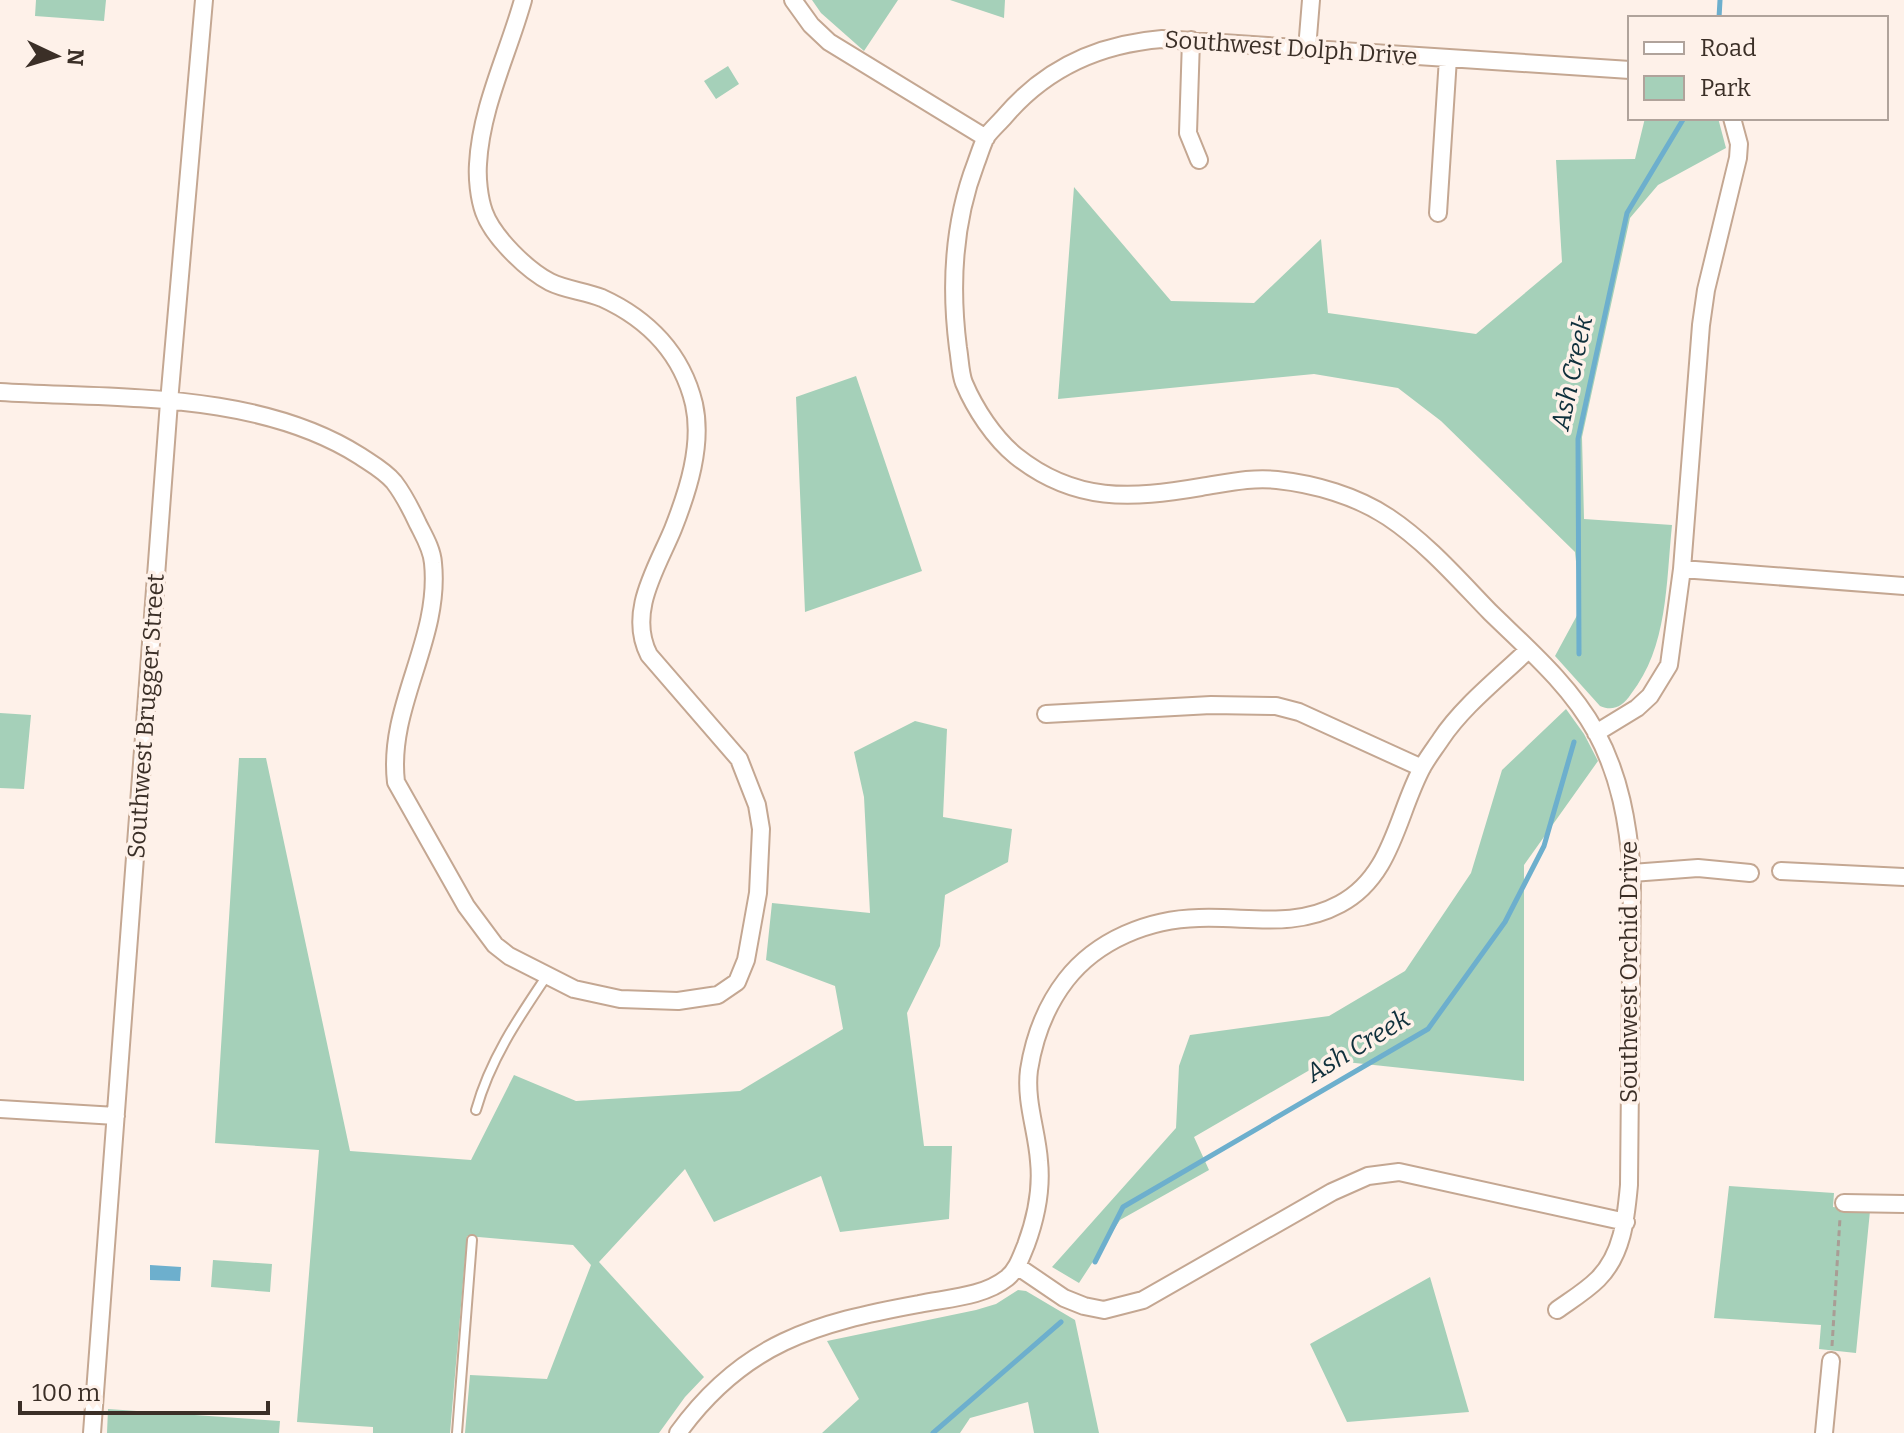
<svg xmlns="http://www.w3.org/2000/svg" width="1904" height="1433" font-family="Bitter,serif">
	<style>
		.green { fill: #a5d0b9 }
		.water { fill: #6dafcd }
		.lines { fill: none; stroke-linecap: round; stroke-linejoin: round }
		.stream { stroke: #6dafcd; stroke-width: 5 }
		.service-casing { stroke: #c4a792; stroke-width: 12 }
		.minor-casing { stroke: #c4a792; stroke-width: 20 }
		.path { stroke: #a99d95; stroke-width: 3; stroke-dasharray: 6 4; stroke-linecap: butt }
		.service { stroke: #fff; stroke-width: 8 }
		.minor { stroke: #fff; stroke-width: 16 }
		.labels { text-anchor: middle; dominant-baseline: central; stroke-width: 7; stroke-linejoin: round; paint-order: stroke }
		.street-label { font-size: 24px; fill: #3b2f27; stroke: #fef1e9 }
		.water-label { font-size: 26px; font-style: italic; fill: #0f303c; stroke: #fef1e9 }
	</style>
	<rect width="100%" height="100%" fill="#fef1e9"/>
	<path class="green" d="M 36,0 L 106,0 L 104,21 L 35,16 Z
		M 812,0 L 898,0 L 864,51 L 821,13 Z
		M 950,0 L 1005,0 L 1004,18 Z
		M 728,66 L 739,84 L 716,99 L 704,81 Z
		M 1645,118 L 1718,118 L 1726,148 L 1658,185 L 1630,218 L 1582,437 L 1584,519 L 1672,525 C 1666,583 1668,647 1631,694 C 1623,706 1613,712 1600,706 L 1555,656 L 1581,608 L 1575,552 L 1441,421 L 1398,388 L 1314,374 L 1058,399 L 1074,187 L 1171,301 L 1254,303 L 1321,239 L 1328,313 L 1476,334 L 1562,262 L 1556,160 L 1635,159 Z
		M 856,376 L 922,571 L 805,612 L 796,397 Z
		M 1566,709 L 1584,734 L 1598,761 L 1524,865 L 1524,1081 L 1327,1060 L 1194,1137 L 1209,1170 L 1120,1220 L 1079,1283 L 1052,1267 L 1176,1128 L 1179,1066 L 1190,1035 L 1329,1016 L 1405,971 L 1471,873 L 1502,770 Z
		M 0,713 L 31,715 L 24,789 L 0,788 Z
		M 915,721 L 947,729 L 943,817 L 1012,829 L 1008,862 L 945,895 L 940,946 L 907,1013 L 924,1146 L 952,1146 L 949,1219 L 840,1232 L 821,1176 L 714,1222 L 685,1169 L 599,1262 L 704,1377 L 685,1397 L 659,1433 L 465,1433 L 470,1375 L 547,1379 L 591,1265 L 573,1245 L 467,1236 L 450,1433 L 373,1433 L 373,1427 L 297,1422 L 319,1150 L 215,1143 L 239,758 L 266,758 L 350,1151 L 471,1160 L 514,1075 L 576,1101 L 740,1091 L 843,1029 L 835,986 L 766,960 L 772,903 L 870,913 L 864,797 L 854,752 Z
		M 1729,1186 L 1834,1193 L 1833,1207 L 1870,1211 L 1856,1353 L 1819,1349 L 1821,1325 L 1714,1318 Z
		M 213,1260 L 272,1264 L 270,1292 L 211,1287 Z
		M 1430,1277 L 1469,1412 L 1347,1422 L 1310,1344 Z
		M 1018,1290 L 1026,1291 L 1075,1320 L 1099,1433 L 1034,1433 L 1028,1402 L 970,1418 L 960,1433 L 822,1433 L 859,1399 L 827,1341 L 976,1310 L 996,1304 Z
		M 108,1409 L 280,1421 L 279,1433 L 107,1433 Z"/>
	<path class="water" d="M 150,1265 L 181,1267 L 180,1281 L 150,1280 Z"/>
	<g class="lines">
		<path class="stream" d="M 1719,18 L 1720,0
			M 1579,654 L 1578,439 L 1627,213 L 1684,118
			M 1095,1262 L 1123,1207 L 1428,1029 L 1505,922 L 1544,846 L 1574,742
			M 933,1433 L 1061,1322"/>
		<defs>
			<path id="service" d="M 476,1110 C 490,1060 517,1020 546,977
				M 457,1433 L 472,1240"/>
			<path id="minor" d="M 793,0 L 811,25 L 829,42 L 986,138
				M 1191,40 L 1188,133 L 1199,160
				M 1307,49 L 1311,0
				M 1438,213 L 1448,58
				M 0,392 C 117,399 258,391 360,456 C 372,464 385,471 394,482 C 404,495 411,509 418,524 C 424,536 432,549 433,563 C 441,640 387,706 396,782 L 466,906 L 495,945 L 509,956 L 574,989 L 620,999 L 678,1001 L 718,995 L 737,982 L 746,960 L 758,893 L 761,829 L 757,805 L 739,759 L 649,655 C 627,612 657,568 673,529 C 688,491 703,445 694,404 C 682,354 648,319 602,298 C 585,291 566,290 550,282 C 527,270 493,237 484,212 C 479,198 477,178 478,164 C 481,107 508,54 523,0
				M 1682,569 L 1904,586
				M 1046,714 L 1211,705 L 1276,706 L 1299,712 L 1422,768
				M 1596,733 L 1637,708 L 1650,696 L 1669,665 L 1682,569 L 1701,325 L 1706,290 L 1738,158 L 1739,144 L 1732,118
				M 1781,871 L 1904,877
				M 1632,873 L 1698,868 L 1750,873
				M 0,1109 L 116,1116
				M 1844,1203 L 1904,1204
				M 1017,1266 L 1064,1298 L 1084,1306 L 1104,1310 L 1143,1300 L 1332,1192 L 1368,1176 L 1399,1172 L 1626,1222
				M 1557,1310 C 1571,1300 1586,1291 1598,1279 C 1623,1254 1626,1217 1629,1185 L 1632,873 C 1628,823 1620,776 1596,732 C 1570,685 1528,649 1490,612 C 1458,579 1427,543 1388,517 C 1356,496 1315,484 1277,480 C 1251,477 1227,483 1201,487 C 1131,499 1075,503 1016,456 C 994,438 975,409 964,383 C 960,373 960,359 958,348 C 950,285 953,223 976,163 C 979,155 982,145 986,137 C 991,130 999,123 1005,116 C 1046,68 1099,44 1162,39 L 1630,70
				M 92,1433 L 169,402 L 204,0
				M 678,1433 C 743,1343 815,1323 919,1304 C 948,1298 983,1297 1007,1278 C 1017,1270 1021,1257 1026,1245 C 1036,1218 1042,1190 1039,1161 C 1037,1131 1025,1101 1029,1070 C 1034,1038 1046,1006 1066,980 C 1097,940 1149,919 1199,918 C 1248,916 1294,929 1340,904 C 1393,876 1397,813 1423,766 C 1428,757 1435,748 1441,739 C 1463,706 1499,678 1528,650
				M 1824,1433 L 1831,1361"/>
		</defs>
		<use href="#service" class="service-casing"/>
		<use href="#minor" class="minor-casing"/>
		<path class="path" d="M 1832,1346 L 1840,1218"/>
		<use href="#service" class="service"/>
		<use href="#minor" class="minor"/>
	</g>
	<g class="labels">
		<g class="street-label">
			<text transform="translate(1291 48) rotate(4)">Southwest Dolph Drive</text>
			<text transform="translate(146 716) rotate(-86)">Southwest Brugger Street</text>
			<text transform="translate(1629 972) rotate(-90)">Southwest Orchid Drive</text>
		</g>
		<g class="water-label">
			<text transform="translate(1572 373) rotate(-78)">Ash Creek</text>
			<text transform="translate(1358 1046) rotate(-31)">Ash Creek</text>
		</g>
	</g>
	<rect x="1628" y="16" width="260" height="104" fill="#fef1e9" stroke="#b0a39b" stroke-width="2"/>
	<rect x="1644" y="42" width="40" height="12" fill="#ffffff" stroke="#b0a39b" stroke-width="2"/>
	<text x="1700" y="56" font-size="24" fill="#3b2f27">Road</text>
	<rect x="1644" y="76" width="40" height="24" fill="#a5d0b9" stroke="#b0a39b" stroke-width="2"/>
	<text x="1700" y="96" font-size="24" fill="#3b2f27">Park</text>
	<g transform="translate(56 56) rotate(94)" stroke="#fef1e9" stroke-width="6" paint-order="stroke">
	<path d="M0-6L14 30L0 20L-14 30Z" fill="#3b2f27"/>
	<text y="-12" font-size="22" font-weight="bold" text-anchor="middle" fill="#3b2f27">N</text>
	</g>
	<path d="M20 1401v12h248v-12" fill="none" stroke="#3b2f27" stroke-width="4"/>
	<text x="32" y="1401" font-size="24" fill="#3b2f27" stroke="#fef1e9" stroke-width="6" paint-order="stroke">100 m</text>
</svg>
